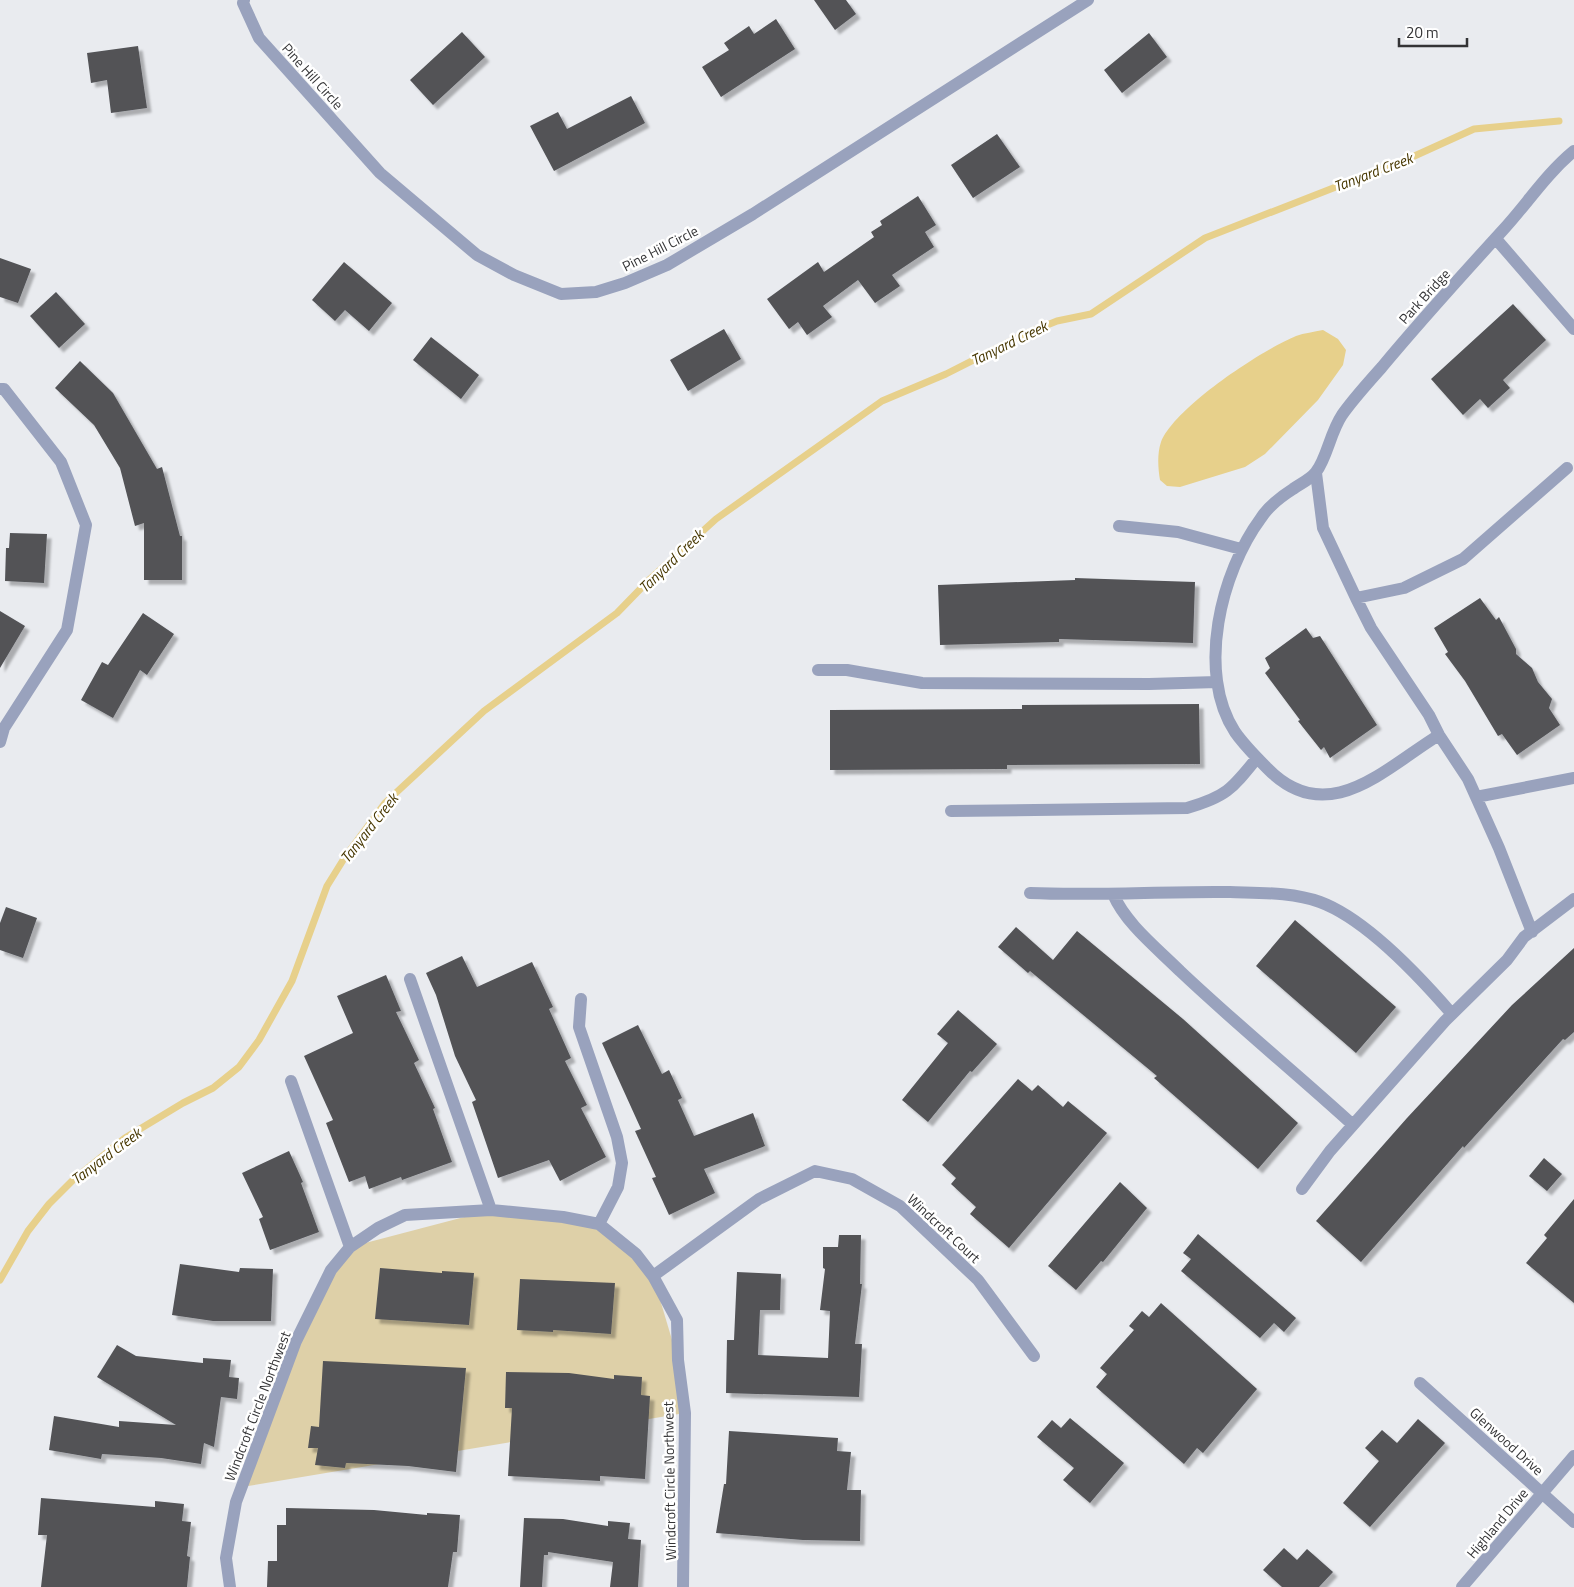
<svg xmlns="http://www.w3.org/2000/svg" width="1574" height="1587" font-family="'Titillium Web',sans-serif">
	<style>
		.green { fill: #ded0a8 }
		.water { fill: #e7d08b }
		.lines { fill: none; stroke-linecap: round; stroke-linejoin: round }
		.stream { stroke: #e7d08b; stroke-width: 7 }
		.building { fill: #525357; filter: url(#shadow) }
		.minor { stroke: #99a2bd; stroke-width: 12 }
		.labels { text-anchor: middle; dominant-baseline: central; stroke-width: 5; stroke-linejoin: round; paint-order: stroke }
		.street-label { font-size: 14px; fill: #333335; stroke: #fff }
		.water-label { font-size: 15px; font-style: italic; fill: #473700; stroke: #fff }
	</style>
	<defs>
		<filter id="shadow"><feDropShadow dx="4.5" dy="4.5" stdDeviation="1" flood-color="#0004"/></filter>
	</defs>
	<rect width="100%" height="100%" fill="#e9ebef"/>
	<path class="green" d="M 491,1210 L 599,1224 L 653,1276 L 678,1360 L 685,1413 L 242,1487 L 296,1341 L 350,1247 Z"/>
	<path class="water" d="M 1323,330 L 1338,339 L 1346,350 L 1343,365 L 1318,400 L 1265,454 L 1245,467 L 1180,487 L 1167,486 L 1160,480 C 1158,468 1157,454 1161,442 C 1175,407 1262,350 1296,336 C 1304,333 1314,332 1323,330 Z"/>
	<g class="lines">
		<path class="stream" d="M 0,1280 L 28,1231 L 49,1204 L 73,1180 L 125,1138 L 183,1103 L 213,1088 L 239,1067 L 259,1040 L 292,981 L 327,886 L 345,857 L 385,803 L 484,711 L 617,613 L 650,579 L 716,519 L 882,401 L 946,374 L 1025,334 L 1057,321 L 1091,314 L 1205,238 L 1410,158 L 1474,129 L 1559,121"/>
	</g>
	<path class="building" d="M 814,0 L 846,0 L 856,14 L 835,30 Z
		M 776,19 L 795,49 L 721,97 L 702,67 L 729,50 L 724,43 L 749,26 L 754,34 Z
		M 462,32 L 485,57 L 433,105 L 410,80 Z
		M 1149,33 L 1167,57 L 1122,93 L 1104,70 Z
		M 138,46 L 147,108 L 111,113 L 107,80 L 91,83 L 87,53 Z
		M 631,96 L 645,123 L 554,171 L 530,126 L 558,112 L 567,129 Z
		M 997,134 L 1020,167 L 973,198 L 951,165 Z
		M 918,196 L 936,225 L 925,232 L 934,247 L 892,275 L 900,286 L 875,303 L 858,280 L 823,306 L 832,317 L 807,335 L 798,322 L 789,329 L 767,299 L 818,262 L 824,272 L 874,237 L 871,232 L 882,225 L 880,221 Z
		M 0,258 L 31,269 L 18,303 L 0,297 Z
		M 344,262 L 392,303 L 369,331 L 345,310 L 335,321 L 312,300 Z
		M 56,292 L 85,324 L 59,348 L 30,316 Z
		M 1513,304 L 1546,340 L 1503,380 L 1510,388 L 1488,408 L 1480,399 L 1463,415 L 1431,379 Z
		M 724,329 L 741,359 L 688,391 L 670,360 Z
		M 431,337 L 479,375 L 461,399 L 413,360 Z
		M 80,361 L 113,393 L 157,469 L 162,467 L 180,536 L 182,536 L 182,580 L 144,580 L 144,523 L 135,526 L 120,468 L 94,425 L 55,388 Z
		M 10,533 L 47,534 L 44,583 L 5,581 L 6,548 L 9,548 Z
		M 1075,578 L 1195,582 L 1193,643 L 1059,639 L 1059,642 L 940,645 L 938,585 L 1075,580 Z
		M 1480,598 L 1496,620 L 1499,617 L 1516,649 L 1516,654 L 1532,668 L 1538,682 L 1552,699 L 1549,708 L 1560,725 L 1517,755 L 1502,734 L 1498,736 L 1465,681 L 1445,654 L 1448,652 L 1434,628 Z
		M 0,611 L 25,626 L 0,668 Z
		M 143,613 L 174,634 L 147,675 L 140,670 L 113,718 L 81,700 L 102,662 L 108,665 Z
		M 1306,628 L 1313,638 L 1320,636 L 1377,725 L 1330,758 L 1324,747 L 1321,750 L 1298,721 L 1300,720 L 1265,673 L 1270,668 L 1265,658 Z
		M 1199,704 L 1200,764 L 1007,765 L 1007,769 L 830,770 L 830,710 L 1022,709 L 1022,705 Z
		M 6,907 L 37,918 L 23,958 L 0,950 L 0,923 Z
		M 1295,920 L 1396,1007 L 1356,1053 L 1256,966 Z
		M 1016,927 L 1053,960 L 1077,931 L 1183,1019 L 1298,1123 L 1258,1169 L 1154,1078 L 1157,1076 L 1030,971 L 1028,973 L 998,947 Z
		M 1574,948 L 1574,1032 L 1565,1040 L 1563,1039 L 1464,1148 L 1463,1146 L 1361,1262 L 1316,1221 L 1407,1118 L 1512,1005 Z
		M 462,956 L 477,987 L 532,962 L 553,1007 L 549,1009 L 571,1058 L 565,1061 L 587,1105 L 581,1108 L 606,1157 L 560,1181 L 549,1160 L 498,1178 L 472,1102 L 476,1100 L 455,1056 L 436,995 L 426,973 Z
		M 386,975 L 401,1011 L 396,1012 L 419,1060 L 414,1063 L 435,1108 L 433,1109 L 452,1162 L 402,1180 L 401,1177 L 369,1189 L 365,1176 L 349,1182 L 326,1123 L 333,1120 L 304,1056 L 353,1033 L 337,996 Z
		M 958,1010 L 997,1044 L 972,1072 L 970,1071 L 928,1122 L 902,1100 L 948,1043 L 937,1034 Z
		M 638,1025 L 662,1074 L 669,1070 L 682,1098 L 678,1100 L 694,1136 L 753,1113 L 765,1146 L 704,1169 L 715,1193 L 669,1215 L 652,1178 L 656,1177 L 635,1131 L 641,1129 L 602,1043 Z
		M 1018,1079 L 1032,1091 L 1038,1085 L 1063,1107 L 1068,1101 L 1107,1133 L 1009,1248 L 970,1214 L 976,1207 L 951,1184 L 956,1178 L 942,1165 Z
		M 289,1151 L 303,1182 L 301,1183 L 319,1232 L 270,1250 L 259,1219 L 263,1217 L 242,1173 Z
		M 1544,1158 L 1562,1174 L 1547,1191 L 1529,1176 Z
		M 1120,1182 L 1147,1208 L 1103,1262 L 1101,1261 L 1076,1290 L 1048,1266 Z
		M 1574,1199 L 1574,1303 L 1526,1263 L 1547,1238 L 1544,1235 Z
		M 1198,1234 L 1296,1318 L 1284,1332 L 1274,1323 L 1260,1338 L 1181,1271 L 1191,1259 L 1183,1253 Z
		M 839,1235 L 861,1235 L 860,1284 L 862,1284 L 855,1344 L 862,1344 L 859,1397 L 726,1393 L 727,1340 L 734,1340 L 737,1272 L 781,1274 L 780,1310 L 760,1310 L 758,1355 L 828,1358 L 830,1311 L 820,1310 L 825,1269 L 823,1268 L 823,1247 L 838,1247 Z
		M 180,1264 L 239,1272 L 240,1268 L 273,1269 L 271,1321 L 213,1321 L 172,1315 Z
		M 380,1268 L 442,1273 L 442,1271 L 474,1273 L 469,1325 L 375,1319 Z
		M 520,1279 L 615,1283 L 611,1334 L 553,1330 L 553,1332 L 517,1330 Z
		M 1161,1303 L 1257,1389 L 1203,1453 L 1197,1448 L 1184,1464 L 1096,1387 L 1107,1374 L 1100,1368 L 1134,1330 L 1129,1326 L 1142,1311 L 1149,1317 Z
		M 117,1345 L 136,1356 L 203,1363 L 203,1358 L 231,1360 L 229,1377 L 239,1378 L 237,1399 L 221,1397 L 214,1447 L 204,1443 L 201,1464 L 161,1458 L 102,1454 L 101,1459 L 49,1450 L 54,1416 L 119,1427 L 119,1421 L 176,1425 L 97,1377 Z
		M 323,1361 L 466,1368 L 456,1472 L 408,1466 L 346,1463 L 345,1468 L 315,1465 L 318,1448 L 308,1448 L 311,1426 L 319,1427 Z
		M 506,1372 L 569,1373 L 614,1379 L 614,1375 L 642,1377 L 641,1395 L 650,1396 L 645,1479 L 600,1476 L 600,1481 L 508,1476 L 512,1408 L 505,1408 Z
		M 1070,1418 L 1124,1463 L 1090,1503 L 1063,1480 L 1074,1468 L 1037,1437 L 1052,1420 L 1061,1428 Z
		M 1418,1419 L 1445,1443 L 1370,1527 L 1343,1503 L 1379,1461 L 1365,1448 L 1382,1430 L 1397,1443 Z
		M 729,1431 L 838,1438 L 837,1451 L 851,1452 L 847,1490 L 861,1490 L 860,1541 L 803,1540 L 716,1533 L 724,1484 L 726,1484 Z
		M 41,1498 L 155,1507 L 155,1501 L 184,1504 L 182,1521 L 191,1522 L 187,1556 L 190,1557 L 187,1587 L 41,1587 L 47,1535 L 38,1535 Z
		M 286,1508 L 374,1510 L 427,1515 L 427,1513 L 460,1515 L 457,1552 L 453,1552 L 448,1587 L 267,1587 L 268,1561 L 277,1561 L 277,1525 L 286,1525 Z
		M 524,1518 L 563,1519 L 608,1526 L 608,1521 L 630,1523 L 628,1539 L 641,1540 L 638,1587 L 610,1587 L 613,1562 L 548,1552 L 548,1555 L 544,1555 L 542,1587 L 520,1587 Z
		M 1284,1548 L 1297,1560 L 1307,1549 L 1333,1572 L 1319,1587 L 1282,1587 L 1263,1570 Z"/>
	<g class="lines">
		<path class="minor" d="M 244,0 L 243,3 L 259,38 L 380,173 L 477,255 L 514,275 L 561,294 L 596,292 L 625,283 L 667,265 L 753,214 L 1088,0
			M 1496,239 L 1574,329
			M 0,389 L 4,389 L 61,462 L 86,525 L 67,630 L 4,728 L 0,742
			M 1316,473 L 1323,528 L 1356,598 L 1371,628 L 1429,715 L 1439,735 L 1468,779 L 1499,848 L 1532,932
			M 1119,526 L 1178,532 L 1241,549
			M 1356,598 L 1404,588 L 1463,559 L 1567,468
			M 818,670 L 847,670 L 922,683 L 1149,684 L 1217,682
			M 1439,735 C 1384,769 1327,830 1267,768 C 1256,757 1244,745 1235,732 C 1196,672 1221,572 1261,518 C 1268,507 1282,496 1293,489 C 1300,484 1311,479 1316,472 C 1327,458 1330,433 1342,415 C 1354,398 1368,383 1382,367 C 1421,320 1462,275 1503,230 C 1527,204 1546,174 1574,151
			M 1476,797 L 1574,778
			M 951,811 L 1187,808 C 1226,797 1232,789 1257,758
			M 1030,893 C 1097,896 1163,891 1230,892 C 1259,893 1293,892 1320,902 C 1366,919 1420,977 1452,1014
			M 1113,894 C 1126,924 1157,948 1180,971 C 1236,1024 1296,1073 1353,1125
			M 410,979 L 491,1210
			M 581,999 L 579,1027 L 617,1137 L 622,1163 L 618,1187 L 599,1224
			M 291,1081 L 350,1247
			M 1302,1189 L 1330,1151 L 1445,1021 L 1507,960 L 1524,937 L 1574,899
			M 653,1276 L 759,1199 L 815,1171 L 852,1179 L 900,1206 L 978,1280 L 1034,1356
			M 1420,1383 L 1574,1522
			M 230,1587 L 226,1558 L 236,1502 L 296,1341 L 331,1270 L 350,1247 L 378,1228 L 405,1215 L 491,1210 L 563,1217 L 599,1224 L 636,1254 L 653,1276 L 677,1320 L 678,1360 L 685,1413 L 683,1587
			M 1462,1587 L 1574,1456"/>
	</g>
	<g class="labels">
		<g class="street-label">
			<text transform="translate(313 76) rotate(48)">Pine Hill Circle</text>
			<text transform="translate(660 248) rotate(-27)">Pine Hill Circle</text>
			<text transform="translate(1424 296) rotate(-48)">Park Bridge</text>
			<text transform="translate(944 1228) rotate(43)">Windcroft Court</text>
			<text transform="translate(257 1406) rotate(-69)">Windcroft Circle Northwest</text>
			<text transform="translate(1507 1441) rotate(42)">Glenwood Drive</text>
			<text transform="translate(669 1481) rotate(-91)">Windcroft Circle Northwest</text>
			<text transform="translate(1497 1523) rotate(-50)">Highland Drive</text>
		</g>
		<g class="water-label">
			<text transform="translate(1373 172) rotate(-21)">Tanyard Creek</text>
			<text transform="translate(1009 343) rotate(-26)">Tanyard Creek</text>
			<text transform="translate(671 561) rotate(-44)">Tanyard Creek</text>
			<text transform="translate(369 828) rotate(-52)">Tanyard Creek</text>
			<text transform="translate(106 1156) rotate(-37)">Tanyard Creek</text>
		</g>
	</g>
	<path d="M1399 38v8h68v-8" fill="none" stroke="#333335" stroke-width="2.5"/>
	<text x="1406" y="38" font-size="15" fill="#333335" stroke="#ffffff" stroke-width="4" paint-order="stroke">20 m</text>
</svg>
